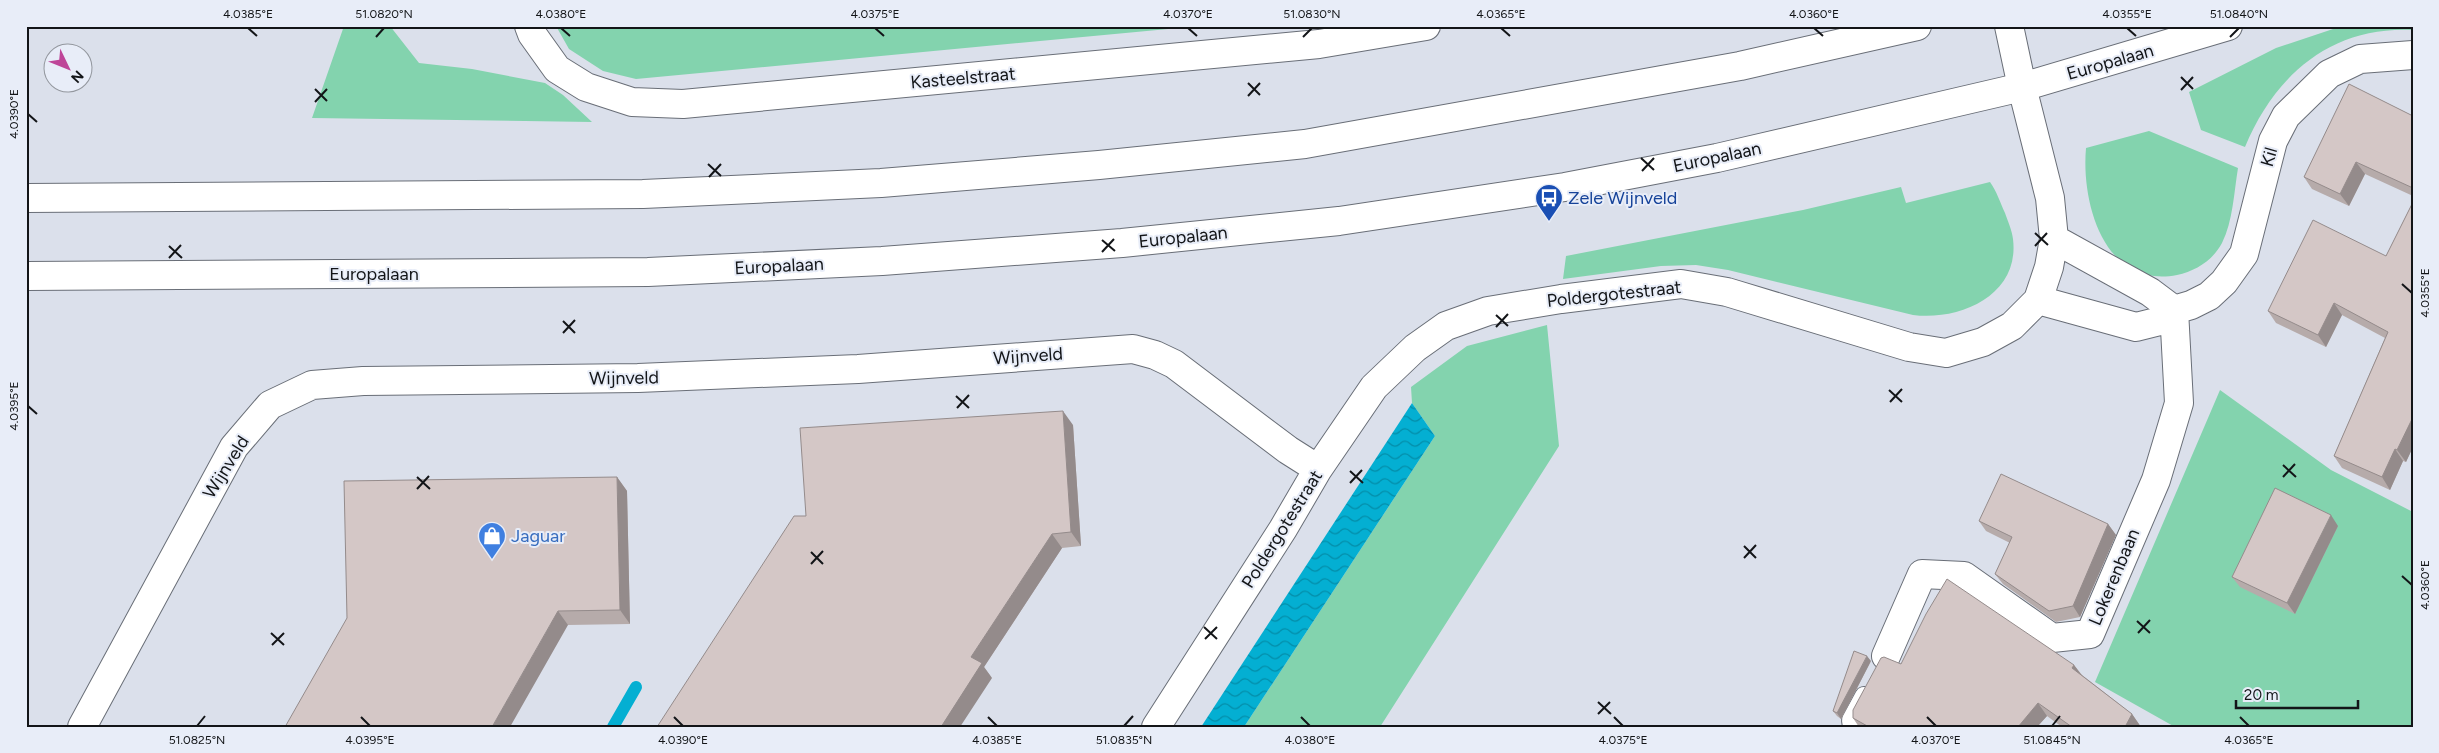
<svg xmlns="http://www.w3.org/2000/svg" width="2439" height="753" font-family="Figtree,sans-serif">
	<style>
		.grass { fill: #83d3ae }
		.water { fill: url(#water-waves) }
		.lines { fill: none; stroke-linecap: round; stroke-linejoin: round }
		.stream { stroke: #04afd2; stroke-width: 12 }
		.lane-casing { stroke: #696e77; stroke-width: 20 }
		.street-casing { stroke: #696e77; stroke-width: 30 }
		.secondary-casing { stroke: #696e77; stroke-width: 30 }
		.highway-casing { stroke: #696e77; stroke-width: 30 }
		.lane { stroke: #fff; stroke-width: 18 }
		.street { stroke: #fff; stroke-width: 28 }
		.secondary { stroke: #fff; stroke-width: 28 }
		.highway { stroke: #fff; stroke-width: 28 }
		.wall { fill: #b6abaa }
		.shaded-wall { fill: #948b8b }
		.building { fill: #d4c7c6; stroke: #948b8b }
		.ticks { fill: none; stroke: #131518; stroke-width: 2 }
		.labels { text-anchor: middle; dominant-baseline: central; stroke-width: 4; stroke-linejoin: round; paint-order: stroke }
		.street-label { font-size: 18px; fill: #131518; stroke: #e8edf8 }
		.transit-label { font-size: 18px; fill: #164399; stroke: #e8edf8; text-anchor: start }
		.shop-label { font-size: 18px; fill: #366cbe; stroke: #e8edf8; text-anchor: start }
		.neatline { fill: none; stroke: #131518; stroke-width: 2 }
		.ticks-label { font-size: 12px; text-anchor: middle; fill: #131518 }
	</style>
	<defs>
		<pattern id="water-waves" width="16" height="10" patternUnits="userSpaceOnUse" patternTransform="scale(1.25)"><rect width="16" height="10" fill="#04afd2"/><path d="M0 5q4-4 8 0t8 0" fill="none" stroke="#048da9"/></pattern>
	</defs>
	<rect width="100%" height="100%" fill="#dbe0eb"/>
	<path class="grass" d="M 344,26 L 390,26 L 419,63 L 472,69 L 545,83 L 563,95 L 592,122 L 312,118 Z
		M 556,26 L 1200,26 L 636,79 L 603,71 L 569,49 Z
		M 2342,26 L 2413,26 L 2413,30 C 2331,26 2275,75 2245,147 L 2201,130 L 2189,92 L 2276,48 Z
		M 2149,131 L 2238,168 C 2234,192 2233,221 2222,243 C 2213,260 2196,271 2177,275 C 2105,289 2081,204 2086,148 Z
		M 1990,182 C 1997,192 2000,202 2005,213 C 2008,222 2012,230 2013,239 C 2020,295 1960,321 1913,315 L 1728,270 L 1696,265 L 1661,266 L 1563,279 L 1566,256 L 1803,210 L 1901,187 L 1906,203 Z
		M 1547,325 L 1559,446 L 1380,727 L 1244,727 L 1435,436 L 1412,403 L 1411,387 L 1467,346 Z
		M 2220,390 L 2331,470 L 2413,512 L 2413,727 L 2175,727 L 2095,682 Z"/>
	<path class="water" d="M 1412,403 L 1435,436 L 1244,727 L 1201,727 Z"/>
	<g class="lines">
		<path class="stream" d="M 613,727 L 636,687"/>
		<defs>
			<path id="lane" d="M 1852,727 L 1851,720 L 1864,696"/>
			<path id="street" d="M 529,26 L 532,34 L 557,69 L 586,87 L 632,102 L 683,104 L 1319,44 L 1426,26
				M 2054,239 L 2150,292 L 2174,310
				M 2038,300 L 2136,327 L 2156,322 L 2174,310 L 2191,305 L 2209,296 L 2224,282 L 2244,254 L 2273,141 L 2286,116 L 2329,74 L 2360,59 L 2413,55
				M 1886,656 L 1922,574 L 1964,576 L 2052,638 L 2090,634 L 2156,480 L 2179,403 L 2174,310
				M 82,727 L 234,447 L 270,405 L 312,385 L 363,381 L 638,378 L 858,369 L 1133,349 L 1155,355 L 1174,364 L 1288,450 L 1318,469
				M 1156,727 L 1283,529 L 1318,469 L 1374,387 L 1415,348 L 1446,326 L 1488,311 L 1561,299 L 1681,284 L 1727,292 L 1909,347 L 1946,353 L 1983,342 L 2012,326 L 2038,300 L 2049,267 L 2054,239 L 2050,198 L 2022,87"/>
			<path id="secondary" d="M 2009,26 L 2022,87"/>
			<path id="highway" d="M 26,198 L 643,194 L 881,183 L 1099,165 L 1305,144 L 1740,66 L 1917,26
				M 26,276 L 648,272 L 882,261 L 1122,243 L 1339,221 L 1565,187 L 1717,158 L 2022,87 L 2228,26"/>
		</defs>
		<use href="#lane" class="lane-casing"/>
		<use href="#street" class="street-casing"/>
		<use href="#secondary" class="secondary-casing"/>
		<use href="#highway" class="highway-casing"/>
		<use href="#lane" class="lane"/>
		<use href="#street" class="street"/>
		<use href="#secondary" class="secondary"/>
		<use href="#highway" class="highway"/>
	</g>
	<path class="wall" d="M 2413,116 L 2413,196 L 2365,174 L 2349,206 L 2312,189 L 2304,177 Z
		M 2413,202 L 2413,447 L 2406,462 L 2403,461 L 2390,490 L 2342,468 L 2334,456 L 2385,338 L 2342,315 L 2326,347 L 2276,323 L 2268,311 L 2386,256 Z
		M 1073,425 L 1081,546 L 1062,548 L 984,667 L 992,678 L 806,516 Z
		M 617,477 L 627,491 L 630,624 L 568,625 L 347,618 Z
		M 1979,521 L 2108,524 L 2116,535 L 2080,617 L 2056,622 L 2003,584 L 1995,574 L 2010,543 L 1986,531 Z
		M 2338,526 L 2295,614 L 2240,587 L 2232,577 Z
		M 1871,661 L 1841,719 L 1837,716 L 1833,711 Z
		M 2074,665 L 2082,675 L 2132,714 L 2141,727 L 2062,727 L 2047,716 L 2037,727 L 1859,727 L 1853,718 Z"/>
	<path class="shaded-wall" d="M 2356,162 L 2365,174 L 2349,206 L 2340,194 Z
		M 2334,303 L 2342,315 L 2326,347 L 2318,335 Z
		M 1063,411 L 1073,425 L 1081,546 L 1071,532 Z
		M 2413,417 L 2413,447 L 2406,462 L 2397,450 Z
		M 2395,449 L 2403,461 L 2390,490 L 2382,477 Z
		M 617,477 L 627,491 L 630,624 L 620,610 Z
		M 2331,515 L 2338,526 L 2295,614 L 2287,603 Z
		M 2108,524 L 2116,535 L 2080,617 L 2073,606 Z
		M 1052,534 L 1062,548 L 984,667 L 992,678 L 960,727 L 941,727 L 971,657 Z
		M 558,611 L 568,625 L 510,727 L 492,727 Z
		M 1867,656 L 1871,661 L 1841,719 L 1837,713 Z
		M 2074,665 L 2083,677 L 2072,668 Z
		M 2038,703 L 2047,716 L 2037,727 L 2018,727 Z
		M 2132,714 L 2141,727 L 2125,727 Z"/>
	<path class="building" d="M 2349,84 L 2413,116 L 2413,188 L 2356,162 L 2340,194 L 2304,177 Z
		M 2413,202 L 2413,417 L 2397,450 L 2395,449 L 2382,477 L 2334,456 L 2388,332 L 2334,303 L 2318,335 L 2268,311 L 2313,220 L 2386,256 Z
		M 1063,411 L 1071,532 L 1052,534 L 971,657 L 982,663 L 941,727 L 657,727 L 794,516 L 806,516 L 800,428 Z
		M 2001,474 L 2108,524 L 2073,606 L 2049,611 L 1995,574 L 2012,537 L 1979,521 Z
		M 617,477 L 620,610 L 558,611 L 492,727 L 285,727 L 347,618 L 344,481 Z
		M 2275,488 L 2331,515 L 2287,603 L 2232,577 Z
		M 1947,579 L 2074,665 L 2072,668 L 2132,714 L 2125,727 L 2072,727 L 2038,703 L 2018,727 L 1869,727 L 1853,718 L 1853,710 L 1881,658 L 1884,657 L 1901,664 L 1926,614 Z
		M 1854,651 L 1867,656 L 1837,713 L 1833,711 Z"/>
	<path class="ticks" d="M 248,28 L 257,36M 561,28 L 570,36M 875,28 L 884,36M 1188,28 L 1197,36M 1501,28 L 1510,36M 1814,28 L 1823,36M 2127,28 L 2136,36M 376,37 L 384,28M 1303,37 L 1312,28M 2230,37 L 2239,28M 2181,77 L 2193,89M 1248,83 L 1260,95M 315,89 L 327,101M 2181,90 L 2193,77M 1248,96 L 1260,83M 315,102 L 327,89M 28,114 L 37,122M 1641,158 L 1654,170M 708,164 L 721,176M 1642,171 L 1654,158M 709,177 L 721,164M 2035,233 L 2048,245M 1102,240 L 1115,251M 169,246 L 182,258M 2035,246 L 2047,233M 1102,252 L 1114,239M 169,258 L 181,245M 2402,284 L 2412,293M 1496,315 L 1508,326M 563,321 L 575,333M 1496,327 L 1508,314M 563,333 L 575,320M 1889,390 L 1902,402M 956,396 L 969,408M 1890,402 L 1902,389M 28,406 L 37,414M 957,408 L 969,395M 2283,465 L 2296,477M 1350,471 L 1363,483M 417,477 L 430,489M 2283,477 L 2295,464M 1350,483 L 1362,470M 417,489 L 429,476M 1744,546 L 1756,558M 811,552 L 823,564M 1744,558 L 1756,545M 811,564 L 823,551M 2402,576 L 2412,585M 2137,621 L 2150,633M 1204,627 L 1217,639M 271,633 L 284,645M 2138,633 L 2150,620M 1205,639 L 1217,627M 272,645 L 284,633M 1598,702 L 1611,714M 1598,714 L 1610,702M 361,717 L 370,726M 674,717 L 683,726M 988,717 L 997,726M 1301,717 L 1310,726M 1614,717 L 1623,726M 1927,717 L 1936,726M 2240,717 L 2249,726M 197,726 L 205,716M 1124,726 L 1133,716M 2052,726 L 2060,716"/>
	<defs>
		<symbol id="bus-pin" viewBox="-11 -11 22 30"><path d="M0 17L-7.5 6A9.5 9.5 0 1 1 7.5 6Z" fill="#1a4fb4" stroke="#e8edf8"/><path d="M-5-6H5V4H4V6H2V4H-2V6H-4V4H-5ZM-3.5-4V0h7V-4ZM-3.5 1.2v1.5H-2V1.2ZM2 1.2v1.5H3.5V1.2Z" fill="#fff"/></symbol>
		<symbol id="shop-pin" viewBox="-11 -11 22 30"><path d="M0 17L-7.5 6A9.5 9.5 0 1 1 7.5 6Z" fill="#3f7fe0" stroke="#e8edf8"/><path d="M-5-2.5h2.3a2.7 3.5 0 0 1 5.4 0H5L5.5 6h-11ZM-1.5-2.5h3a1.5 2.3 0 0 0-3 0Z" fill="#fff"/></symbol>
	</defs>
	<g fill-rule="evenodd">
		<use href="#bus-pin" x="1533" y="182" width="32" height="43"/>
		<use href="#shop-pin" x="476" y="520" width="32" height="43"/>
	</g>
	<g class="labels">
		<g class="street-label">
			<text transform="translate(2110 62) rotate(-16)">Europalaan</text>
			<text transform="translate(963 78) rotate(-5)">Kasteelstraat</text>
			<text transform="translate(1717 157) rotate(-12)">Europalaan</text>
			<text transform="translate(2269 157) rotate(-74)">Kil</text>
			<text transform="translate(1183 237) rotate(-6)">Europalaan</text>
			<text transform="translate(779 266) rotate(-3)">Europalaan</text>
			<text x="374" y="274">Europalaan</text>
			<text transform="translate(1614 294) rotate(-6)">Poldergotestraat</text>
			<text transform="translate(1028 356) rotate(-4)">Wijnveld</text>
			<text transform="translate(624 378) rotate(-1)">Wijnveld</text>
			<text transform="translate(226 467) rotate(-58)">Wijnveld</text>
			<text transform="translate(1282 529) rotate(-58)">Poldergotestraat</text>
			<text transform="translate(2114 577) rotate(-67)">Lokerenbaan</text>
		</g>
		<g class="transit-label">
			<text x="1568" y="198">Zele Wijnveld</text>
		</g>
		<g class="shop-label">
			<text x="511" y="536">Jaguar</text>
		</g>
	</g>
	<rect width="2439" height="753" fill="none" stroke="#e8edf8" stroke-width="55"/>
	<g transform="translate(68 68) rotate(133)"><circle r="24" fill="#e8edf8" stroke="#93979e"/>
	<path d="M0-4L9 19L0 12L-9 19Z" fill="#be4598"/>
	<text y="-8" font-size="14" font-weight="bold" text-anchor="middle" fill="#131518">N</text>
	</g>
	<path d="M2236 700v8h122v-8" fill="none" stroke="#131518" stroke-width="2.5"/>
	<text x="2244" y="700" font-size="15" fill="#131518" stroke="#e8edf8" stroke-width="4" paint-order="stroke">20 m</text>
	<rect x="28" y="28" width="2384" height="698" class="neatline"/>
	<g class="ticks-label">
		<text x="248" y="18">4.0385°E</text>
		<text x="384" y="18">51.0820°N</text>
		<text x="561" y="18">4.0380°E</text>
		<text x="875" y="18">4.0375°E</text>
		<text x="1188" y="18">4.0370°E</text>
		<text x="1312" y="18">51.0830°N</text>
		<text x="1501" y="18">4.0365°E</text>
		<text x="1814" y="18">4.0360°E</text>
		<text x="2127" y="18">4.0355°E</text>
		<text x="2239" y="18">51.0840°N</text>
		<text transform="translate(14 114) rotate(-90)" y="4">4.0390°E</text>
		<text transform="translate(2425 293) rotate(-90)" y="4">4.0355°E</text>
		<text transform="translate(14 406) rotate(-90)" y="4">4.0395°E</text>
		<text transform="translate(2425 585) rotate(-90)" y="4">4.0360°E</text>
		<text x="197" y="744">51.0825°N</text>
		<text x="370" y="744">4.0395°E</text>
		<text x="683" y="744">4.0390°E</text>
		<text x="997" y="744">4.0385°E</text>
		<text x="1124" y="744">51.0835°N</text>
		<text x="1310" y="744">4.0380°E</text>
		<text x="1623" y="744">4.0375°E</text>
		<text x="1936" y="744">4.0370°E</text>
		<text x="2052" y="744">51.0845°N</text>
		<text x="2249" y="744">4.0365°E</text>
	</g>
</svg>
